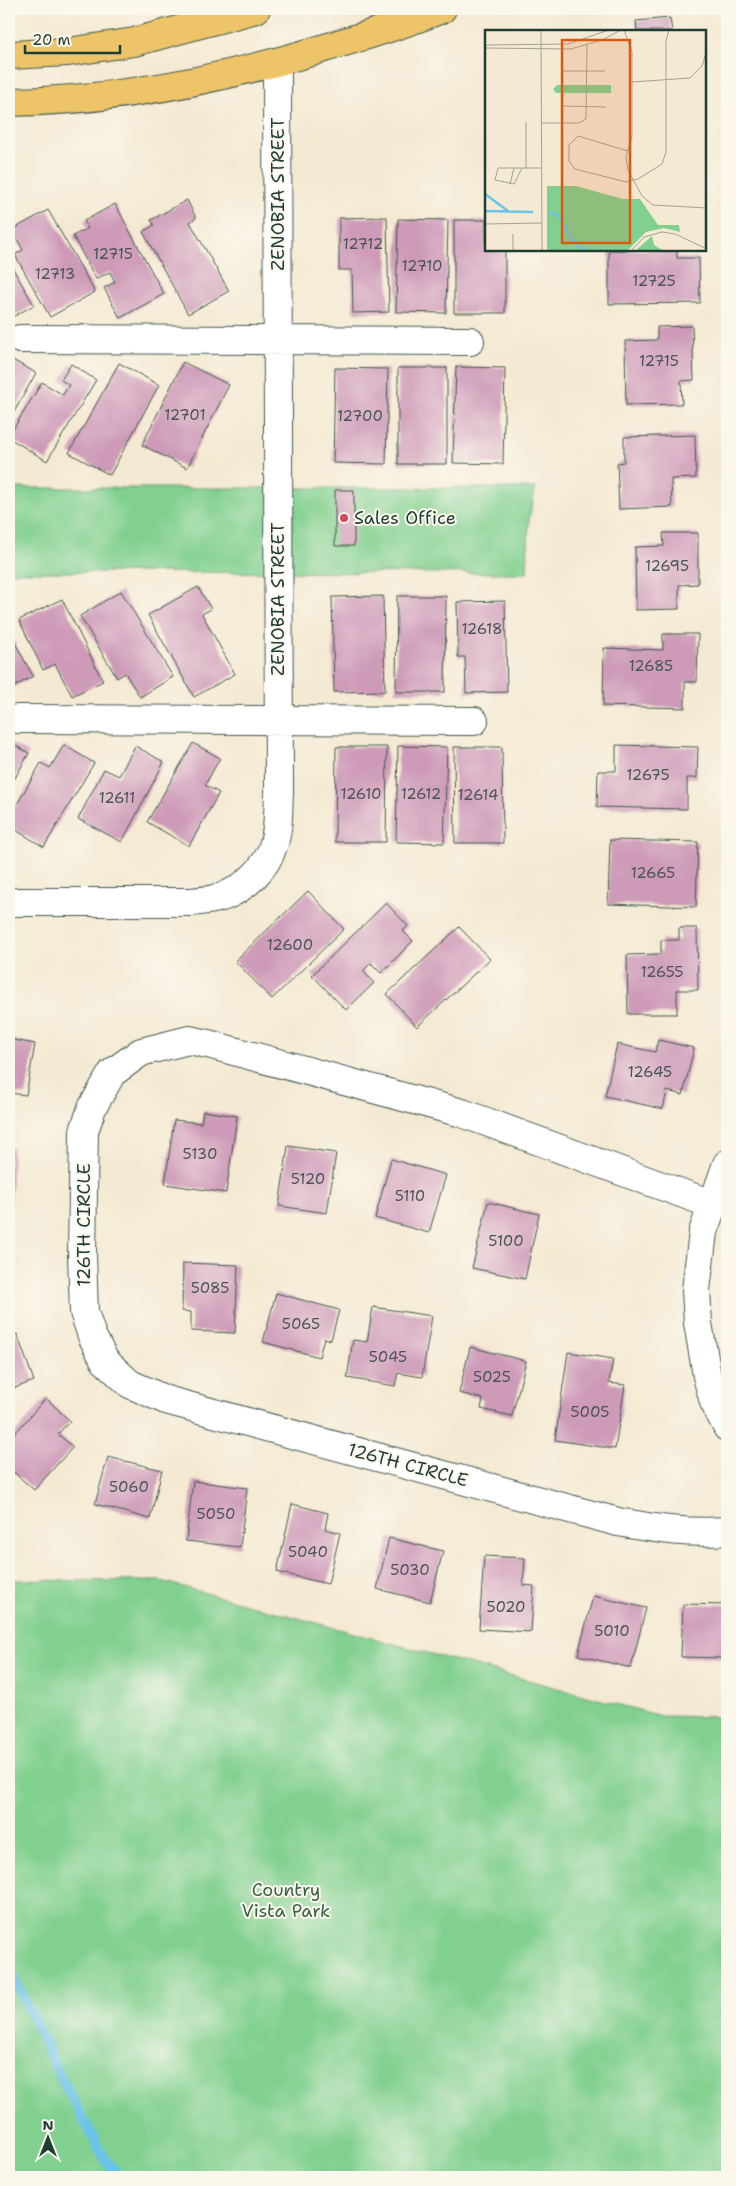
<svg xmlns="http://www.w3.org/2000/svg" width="736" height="2186" font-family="'Shantell Sans',sans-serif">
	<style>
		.green { fill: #81d090; stroke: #508662 }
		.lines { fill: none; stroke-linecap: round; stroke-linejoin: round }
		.stream { stroke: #6ac3e8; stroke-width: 10 }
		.building { fill: #cd9ab8 }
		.minor-casing { stroke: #3f574c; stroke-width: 30 }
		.major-casing { stroke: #3f574c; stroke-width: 30 }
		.minor { stroke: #fff; stroke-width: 28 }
		.major { stroke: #eec469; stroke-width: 28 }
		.poi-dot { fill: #d1495b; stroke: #fbf7ec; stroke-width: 2 }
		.labels { text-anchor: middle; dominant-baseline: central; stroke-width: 4; stroke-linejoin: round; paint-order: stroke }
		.number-label { font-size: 15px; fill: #4a5455 }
		.street-label { font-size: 18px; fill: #1f3d34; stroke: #fbf7ec }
		.poi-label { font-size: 18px; fill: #1f3d34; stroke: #fbf7ec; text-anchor: start }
		.park-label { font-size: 18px; fill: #38624b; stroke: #fbf7ec }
		.inset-river { fill: none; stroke: #6ac3e8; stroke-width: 2.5 }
		.inset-road { fill: none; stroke: #9fa493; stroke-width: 1 }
		.view { fill: #de580e; fill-opacity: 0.15; stroke: #de580e; stroke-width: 2.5 }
		.inset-edge { fill: none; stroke: #1f3d34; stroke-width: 2.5 }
	</style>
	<rect width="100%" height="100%" fill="#fbf7ec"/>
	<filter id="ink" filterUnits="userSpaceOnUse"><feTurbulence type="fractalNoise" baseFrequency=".02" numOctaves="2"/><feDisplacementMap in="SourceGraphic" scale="10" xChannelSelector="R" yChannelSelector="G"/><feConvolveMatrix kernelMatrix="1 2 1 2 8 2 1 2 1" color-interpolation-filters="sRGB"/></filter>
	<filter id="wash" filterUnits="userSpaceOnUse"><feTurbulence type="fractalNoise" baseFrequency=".0096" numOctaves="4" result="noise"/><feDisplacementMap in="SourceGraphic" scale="20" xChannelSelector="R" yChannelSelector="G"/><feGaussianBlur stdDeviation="1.12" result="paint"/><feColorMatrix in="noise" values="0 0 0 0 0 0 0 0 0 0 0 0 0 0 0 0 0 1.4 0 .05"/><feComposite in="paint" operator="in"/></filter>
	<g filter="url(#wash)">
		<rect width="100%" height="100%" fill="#f4e9d2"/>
		<path class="green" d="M 9,488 L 536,488 L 529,518 L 527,573 L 9,572 Z
			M 9,1580 L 161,1581 L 661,1716 L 727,1717 L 727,2177 L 9,2177 Z"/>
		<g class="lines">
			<path class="stream" d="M 9,1967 L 57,2070 L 107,2163 L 121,2177"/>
		</g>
		<g id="blocks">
			<path class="building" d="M 670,18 L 672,31 L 637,31 L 636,21 Z
				M 187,200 L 196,218 L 190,222 L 229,291 L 188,314 L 143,232 L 154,225 L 151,220 Z
				M 115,204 L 164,294 L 120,318 L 104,288 L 115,282 L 110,272 L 96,279 L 73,236 L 88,228 L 84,221 Z
				M 48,210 L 95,292 L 50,317 L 15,255 L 23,250 L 12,230 Z
				M 387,217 L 389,312 L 353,313 L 352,270 L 339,270 L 339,218 Z
				M 398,219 L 448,220 L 446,313 L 396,312 Z
				M 454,220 L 486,220 L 486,250 L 505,250 L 505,313 L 454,313 Z
				M 609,250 L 677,250 L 677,258 L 699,258 L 700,303 L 609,304 Z
				M 9,262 L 34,305 L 9,319 Z
				M 692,326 L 694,380 L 681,381 L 682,404 L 626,405 L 625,341 L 657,340 L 657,327 Z
				M 9,358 L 36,373 L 9,421 Z
				M 183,362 L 229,385 L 187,468 L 142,445 Z
				M 119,363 L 159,385 L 110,475 L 69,453 Z
				M 71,364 L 96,380 L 47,461 L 9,438 L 9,436 L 42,382 L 63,395 L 69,385 L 61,380 Z
				M 456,367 L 505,368 L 503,464 L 453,463 Z
				M 335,368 L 388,369 L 386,464 L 333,463 Z
				M 398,368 L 447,368 L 447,464 L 398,464 Z
				M 695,435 L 696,478 L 671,479 L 672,507 L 619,509 L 617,463 L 624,462 L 624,437 Z
				M 335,490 L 354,490 L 354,546 L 335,546 Z
				M 663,533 L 698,533 L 698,584 L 679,585 L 679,609 L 636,610 L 635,547 L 664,546 Z
				M 198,587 L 211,609 L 202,614 L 235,674 L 194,697 L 148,615 Z
				M 121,591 L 173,677 L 140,697 L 125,673 L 117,678 L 80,616 Z
				M 383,596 L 385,691 L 334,692 L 332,597 Z
				M 397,596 L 446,596 L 445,692 L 396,692 Z
				M 62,599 L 103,681 L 72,696 L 55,664 L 43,670 L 19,620 Z
				M 505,601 L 507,692 L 466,693 L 465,657 L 458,657 L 457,602 Z
				M 9,632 L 33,676 L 9,690 Z
				M 663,634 L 698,634 L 697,682 L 685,682 L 685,708 L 603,706 L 604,648 L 663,650 Z
				M 9,742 L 29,753 L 9,789 Z
				M 193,743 L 220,758 L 205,785 L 219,793 L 189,846 L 147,822 Z
				M 64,745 L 94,763 L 44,847 L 9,826 L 9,818 L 41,763 L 50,768 Z
				M 616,745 L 698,747 L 697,778 L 687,778 L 687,809 L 597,807 L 598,771 L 616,771 Z
				M 135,746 L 164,762 L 122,842 L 78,819 L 104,769 L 119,776 Z
				M 398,746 L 447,747 L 444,843 L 396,842 Z
				M 336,747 L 387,747 L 386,842 L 335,842 Z
				M 454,747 L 502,747 L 503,843 L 455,843 Z
				M 610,840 L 698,842 L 696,907 L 608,904 Z
				M 308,891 L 344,929 L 272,999 L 235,961 Z
				M 386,903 L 408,926 L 403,931 L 413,941 L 381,973 L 371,963 L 363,971 L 374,983 L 346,1010 L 312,975 Z
				M 459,927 L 490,959 L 417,1027 L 387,994 Z
				M 679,928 L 697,928 L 698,990 L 677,990 L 677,1014 L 628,1014 L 627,955 L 661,954 L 661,940 L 679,940 Z
				M 9,1039 L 35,1044 L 26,1095 L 9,1093 Z
				M 658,1040 L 694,1048 L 683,1095 L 667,1091 L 663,1109 L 605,1096 L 617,1044 L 655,1052 Z
				M 203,1111 L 237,1116 L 226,1193 L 165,1184 L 174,1120 L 201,1123 Z
				M 288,1146 L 336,1153 L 327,1213 L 279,1206 Z
				M 9,1148 L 13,1148 L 11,1201 L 9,1201 Z
				M 391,1159 L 446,1175 L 429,1233 L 375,1218 Z
				M 488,1202 L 539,1214 L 525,1279 L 472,1268 Z
				M 183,1263 L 238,1265 L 235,1333 L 191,1331 L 191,1312 L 182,1311 Z
				M 276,1293 L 339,1310 L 331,1340 L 324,1338 L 319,1357 L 263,1342 Z
				M 373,1307 L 432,1316 L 422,1377 L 398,1373 L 395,1386 L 347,1378 L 353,1340 L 367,1342 Z
				M 17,1334 L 34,1381 L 9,1390 L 9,1337 Z
				M 470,1347 L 526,1361 L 512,1416 L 481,1409 L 483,1399 L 459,1393 Z
				M 568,1352 L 613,1359 L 609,1383 L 625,1385 L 615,1449 L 555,1440 Z
				M 46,1398 L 70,1421 L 58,1434 L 73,1447 L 34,1490 L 9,1468 L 9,1440 Z
				M 108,1457 L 162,1470 L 150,1519 L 95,1504 Z
				M 193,1481 L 247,1488 L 240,1547 L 186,1541 Z
				M 292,1504 L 328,1513 L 325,1529 L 340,1533 L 328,1584 L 277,1572 Z
				M 389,1538 L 443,1551 L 430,1602 L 377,1589 Z
				M 484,1556 L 525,1558 L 523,1585 L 534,1586 L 531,1632 L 479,1629 Z
				M 593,1596 L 646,1608 L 631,1668 L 578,1655 Z
				M 683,1604 L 727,1605 L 727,1658 L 681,1657 Z"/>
		</g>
	</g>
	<g filter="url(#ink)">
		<use href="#blocks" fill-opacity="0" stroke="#3f574c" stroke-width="1"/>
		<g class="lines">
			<defs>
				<path id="minor" d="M 20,339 L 470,341
					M 17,719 L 474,721
					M 9,902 L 191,902 C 201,901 213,900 222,897 C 244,889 266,869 273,846 C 279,830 278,810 279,792 L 277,63
					M 727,1164 L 703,1232 L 696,1290 L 698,1323 L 707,1376 L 714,1402 L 727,1427
					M 711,1204 L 462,1113 L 208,1044 L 189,1040 L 141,1052 L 112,1073 L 92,1108 L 84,1131 L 82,1254 L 84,1312 L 92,1336 L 105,1361 L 130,1384 L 166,1400 L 618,1522 C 657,1529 687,1534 727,1531"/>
				<path id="major" d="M 9,55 L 68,52 L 134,42 L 256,9
					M 9,102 C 122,101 233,77 341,43 C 375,33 409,22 442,9"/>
			</defs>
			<use href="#minor" class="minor-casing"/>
			<use href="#major" class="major-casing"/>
			<use href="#minor" class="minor"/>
			<use href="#major" class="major"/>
		</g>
	</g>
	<circle class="poi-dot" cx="344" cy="518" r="5"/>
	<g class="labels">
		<g class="number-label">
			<text x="363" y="244">12712</text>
			<text x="113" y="254">12715</text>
			<text x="422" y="266">12710</text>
			<text x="55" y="274">12713</text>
			<text x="654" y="281">12725</text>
			<text x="659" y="361">12715</text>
			<text x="185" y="415">12701</text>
			<text x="360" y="416">12700</text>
			<text x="667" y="566">12695</text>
			<text x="482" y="629">12618</text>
			<text x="651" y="666">12685</text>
			<text x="648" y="775">12675</text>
			<text x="361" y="794">12610</text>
			<text x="421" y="794">12612</text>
			<text x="478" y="795">12614</text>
			<text x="117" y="798">12611</text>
			<text x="653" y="873">12665</text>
			<text x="290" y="945">12600</text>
			<text x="662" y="972">12655</text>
			<text x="650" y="1072">12645</text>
			<text x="200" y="1154">5130</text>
			<text x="308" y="1179">5120</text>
			<text x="410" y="1196">5110</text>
			<text x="506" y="1241">5100</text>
			<text x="210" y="1288">5085</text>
			<text x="301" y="1324">5065</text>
			<text x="388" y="1357">5045</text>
			<text x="492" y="1377">5025</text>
			<text x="590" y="1412">5005</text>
			<text x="129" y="1487">5060</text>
			<text x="216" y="1514">5050</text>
			<text x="308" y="1552">5040</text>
			<text x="410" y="1570">5030</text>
			<text x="506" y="1607">5020</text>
			<text x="612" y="1631">5010</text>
		</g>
		<g class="street-label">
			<text transform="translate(278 194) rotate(-90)">ZENOBIA STREET</text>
			<text transform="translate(278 599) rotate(-90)">ZENOBIA STREET</text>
			<text transform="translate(84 1225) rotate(-90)">126TH CIRCLE</text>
			<text transform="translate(408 1465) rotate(15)">126TH CIRCLE</text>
		</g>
		<g class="poi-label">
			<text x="354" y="518">Sales Office</text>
		</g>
		<g class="park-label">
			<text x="286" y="1890">Country<tspan x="286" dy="21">Vista Park</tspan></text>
		</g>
	</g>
	<g transform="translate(485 30)">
		<rect width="221" height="221" fill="#f4e9d2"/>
		<path d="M 72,55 L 126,55 L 126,63 L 71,63 L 68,59 ZM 62,156 L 91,156 L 138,169 L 155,169 L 173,195 L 194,195 L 195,202 L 179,198 L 161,202 L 142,221 L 62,220 ZM 167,206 L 169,215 L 179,221 L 150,221 Z" fill="#81d090"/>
		<path class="inset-river" d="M 0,164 L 23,181M 0,181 L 48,182M 65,183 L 73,185 L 87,210 L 99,221"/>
		<path class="inset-road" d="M 56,0 L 57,221M 139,0 L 147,22 L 147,106 L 141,127 L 143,140 L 157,166 L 168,175 L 222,178M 0,15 L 83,14 L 124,0M 0,18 L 86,19 L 117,10 L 136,0M 78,41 L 120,41M 147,52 L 205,48 L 217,36 L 222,20M 78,76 L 121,77M 41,92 L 41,138 L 56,138M 57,93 L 94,93 L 101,89 L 102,15M 143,121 L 93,106 L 84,115 L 84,131 L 90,139 L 141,152 L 153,149 L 177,134 L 181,122 L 181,11 L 184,0M 37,138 L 29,154 L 10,150 L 13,138 L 41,138M 25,154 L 29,138M 0,194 L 57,193M 28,204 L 28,221M 146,221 L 159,207 L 177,202 L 190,204 L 222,219"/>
		<path class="view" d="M 77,10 L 145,10 L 145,213 L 77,213 Z"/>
		<rect width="221" height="221" class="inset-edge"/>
	</g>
	<rect width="736" height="2186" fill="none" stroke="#fbf7ec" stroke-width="30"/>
	<g transform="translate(48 2138)" stroke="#fbf7ec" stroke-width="4" paint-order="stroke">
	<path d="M0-4L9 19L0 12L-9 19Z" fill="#1f3d34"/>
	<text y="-8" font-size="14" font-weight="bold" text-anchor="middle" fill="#1f3d34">N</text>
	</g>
	<path d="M25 45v8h95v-8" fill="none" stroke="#1f3d34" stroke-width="2.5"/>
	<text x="32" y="45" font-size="15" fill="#1f3d34" stroke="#fbf7ec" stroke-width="4" paint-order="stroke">20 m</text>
</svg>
